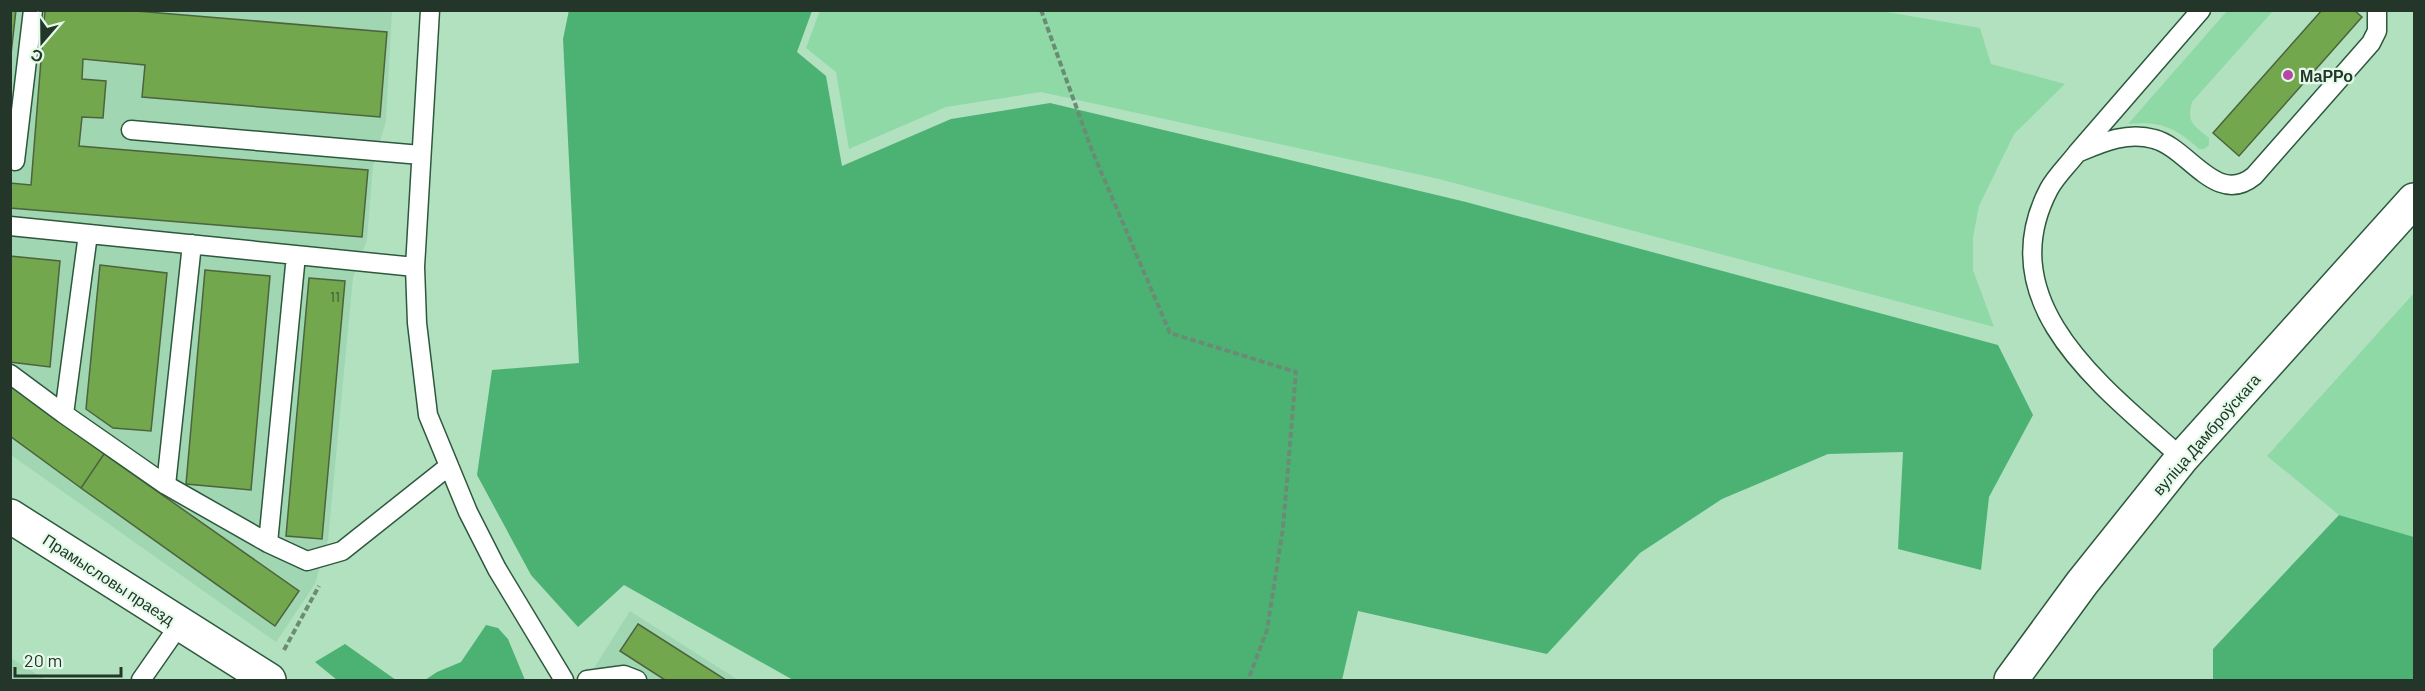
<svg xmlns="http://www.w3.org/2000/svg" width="2425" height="691" font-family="Barlow,sans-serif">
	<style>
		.built { fill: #a0d6b1 }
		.green { fill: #8fd9a7 }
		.forest { fill: #4cb274 }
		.building { fill: #73a74e; stroke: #4c643d; stroke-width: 1.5 }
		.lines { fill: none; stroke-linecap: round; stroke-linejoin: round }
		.service-casing { stroke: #2d583c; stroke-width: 21 }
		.minor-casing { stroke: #2d583c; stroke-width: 36 }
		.path { stroke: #6b8b74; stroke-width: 4; stroke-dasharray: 6 3; stroke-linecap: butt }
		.service { stroke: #fff; stroke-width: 18 }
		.minor { stroke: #fff; stroke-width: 33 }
		.poi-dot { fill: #b647a5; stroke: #e4fbea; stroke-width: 2 }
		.labels { text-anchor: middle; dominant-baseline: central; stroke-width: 4.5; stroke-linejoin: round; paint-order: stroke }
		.number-label { font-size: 14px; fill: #385232 }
		.poi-label { font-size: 16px; font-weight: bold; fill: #243629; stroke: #e4fbea; text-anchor: start }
		.street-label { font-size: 16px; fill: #243629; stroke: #e4fbea }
	</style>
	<rect width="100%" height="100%" fill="#b2e1c0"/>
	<path class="built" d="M 10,11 L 392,11 L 386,121 L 373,166 L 367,240 L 353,277 L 328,540 L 315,584 L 276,642 L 11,455 Z
		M 630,611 L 738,680 L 591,680 L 589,676 Z
		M 10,658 L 11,658 L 46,680 L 11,680 Z"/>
	<path class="green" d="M 820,10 L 1881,11 L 1980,28 L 1991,64 L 2065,84 L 2014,134 L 1979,206 L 1973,237 L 1973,270 L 1994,327 L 1439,179 L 1041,92 L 946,107 L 849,149 L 836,72 L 806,48 Z
		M 2227,11 L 2273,11 L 2192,102 C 2186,123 2194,125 2209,138 L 2209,145 L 2204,149 L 2199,149 C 2176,128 2161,121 2128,124 Z
		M 2414,293 L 2414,537 L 2339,515 L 2267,456 Z"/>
	<path class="forest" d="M 569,10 L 812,11 L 797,52 L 826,76 L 842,166 L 951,119 L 1050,103 L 1466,202 L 1998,345 L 2033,415 L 1989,497 L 1981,570 L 1898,549 L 1903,452 L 1828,454 L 1722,499 L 1640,553 L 1547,654 L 1358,611 L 1342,680 L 793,680 L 624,585 L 578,627 L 531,575 L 477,475 L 492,370 L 579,363 L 563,39 Z
		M 2339,515 L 2414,537 L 2414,680 L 2213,680 L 2213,649 Z
		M 486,625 L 498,628 L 508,639 L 525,680 L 425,680 L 437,672 L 461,662 Z
		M 345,644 L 396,680 L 337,680 L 315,662 Z"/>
	<path class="building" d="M 10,10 L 16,10 L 10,63 Z
		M 45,10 L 124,10 L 387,32 L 380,117 L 142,97 L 145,65 L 83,59 L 82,79 L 106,81 L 103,118 L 82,117 L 79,146 L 368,170 L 362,237 L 10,208 L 10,183 L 31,185 Z
		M 2322,10 L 2354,10 L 2362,17 L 2239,156 L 2213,133 Z
		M 10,256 L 60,261 L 50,367 L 10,362 Z
		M 100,265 L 167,273 L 151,431 L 113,428 L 86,409 Z
		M 205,270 L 270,276 L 251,490 L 186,484 Z
		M 309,278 L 345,281 L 322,539 L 286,536 Z
		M 10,385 L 104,454 L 81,488 L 10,436 Z
		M 104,454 L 299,591 L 275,626 L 81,488 Z
		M 638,624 L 726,680 L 665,680 L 620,651 Z"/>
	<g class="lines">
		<defs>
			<path id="service" d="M 430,10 L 415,267 L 417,323 L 428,415 L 468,512 L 497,569 L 564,680
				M 2201,10 L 2077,153 C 2101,143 2127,131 2154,139 C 2189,148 2216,207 2254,176 L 2371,43 L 2377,31 L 2377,10
				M 131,130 L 421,155
				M 2077,153 C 2068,165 2056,176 2049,189 C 1988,305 2107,390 2182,458
				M 15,161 L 33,10
				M 10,226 L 415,267
				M 88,234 L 64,414 L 166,485 L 268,543 L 307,561 L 342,551 L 449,466
				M 10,374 L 64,414
				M 166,485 L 192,244
				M 268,543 L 296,255
				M 141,680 L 180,624
				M 587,680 L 624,675 L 637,680"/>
			<path id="minor" d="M 10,516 L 269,680
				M 2011,680 L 2082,583 L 2182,458 L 2414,200"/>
		</defs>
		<use href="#service" class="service-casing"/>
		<use href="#minor" class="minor-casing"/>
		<path class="path" d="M 1041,10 L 1093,153 L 1170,333 L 1296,372 L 1283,528 L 1267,630 L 1248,680
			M 284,650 L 319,586"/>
		<use href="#service" class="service"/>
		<use href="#minor" class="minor"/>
	</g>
	<circle class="poi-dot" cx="2288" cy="75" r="6"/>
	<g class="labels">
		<g class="number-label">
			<text x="335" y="296">11</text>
		</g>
		<g class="poi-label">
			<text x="2300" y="75">МаРРо</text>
		</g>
		<g class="street-label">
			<text transform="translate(2206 434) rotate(-49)">вуліца Дамброўскага</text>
			<text transform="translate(109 579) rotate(33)">Прамысловы праезд</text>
		</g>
	</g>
	<rect width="2425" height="691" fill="none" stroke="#243629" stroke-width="24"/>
	<g transform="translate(42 42) rotate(200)" stroke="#e4fbea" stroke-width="4.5" paint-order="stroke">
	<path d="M0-4.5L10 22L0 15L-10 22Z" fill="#243629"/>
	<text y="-9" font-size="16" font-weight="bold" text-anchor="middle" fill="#243629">С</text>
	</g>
	<path d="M15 667v9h106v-9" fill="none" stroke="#243629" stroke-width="3"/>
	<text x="24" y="667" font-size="18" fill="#243629" stroke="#e4fbea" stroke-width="4.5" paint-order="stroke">20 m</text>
</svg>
